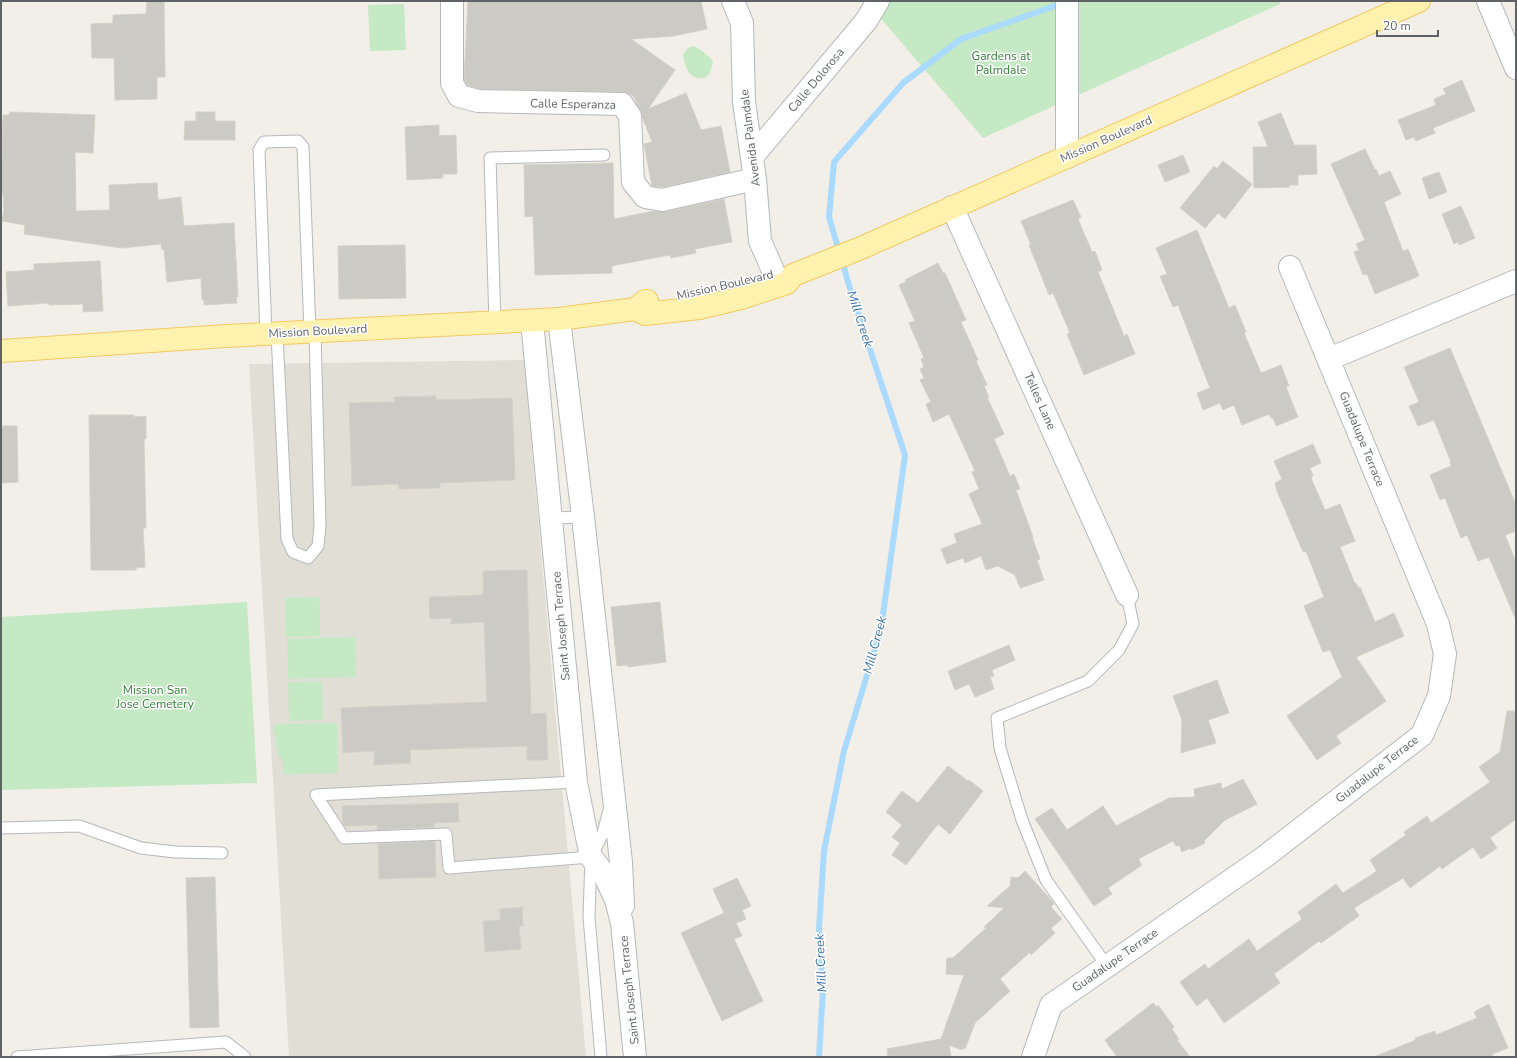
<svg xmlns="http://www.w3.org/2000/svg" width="1517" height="1058" font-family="'Nunito Sans',sans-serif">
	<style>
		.education { fill: #e1ded6 }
		.green { fill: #c5e8c5 }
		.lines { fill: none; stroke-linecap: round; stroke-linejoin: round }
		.stream { stroke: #aadaff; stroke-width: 6 }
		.building { fill: #cccac5; stroke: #d6d1c6 }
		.lane-casing { stroke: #b5b8bc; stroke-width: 13 }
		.street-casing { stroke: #b5b8bc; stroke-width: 24 }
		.primary-casing { stroke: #f2c960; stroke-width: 24 }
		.lane { stroke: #fff; stroke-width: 11 }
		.street { stroke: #fff; stroke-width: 22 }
		.primary { stroke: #fff2af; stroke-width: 22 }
		.labels { text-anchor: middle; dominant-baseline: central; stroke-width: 3; stroke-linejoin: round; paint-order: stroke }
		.park-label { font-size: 12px; fill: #348238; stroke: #fff }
		.street-label { font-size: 12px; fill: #5f6368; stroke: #fff }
		.water-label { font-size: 13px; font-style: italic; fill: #4174aa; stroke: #fff }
	</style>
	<rect width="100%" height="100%" fill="#f1efe8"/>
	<path class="education" d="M 524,360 L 586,1057 L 289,1057 L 249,364 Z"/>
	<path class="green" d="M 866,1 L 1280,1 L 1280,4 L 983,138 Z
		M 404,4 L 406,50 L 370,51 L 368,5 Z
		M 693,46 C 698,47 710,57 713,61 L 710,73 L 705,78 C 688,80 685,67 683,54 L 688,48 Z
		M 319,597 L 320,636 L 286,637 L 285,598 Z
		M 247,602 L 257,783 L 1,790 L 1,617 Z
		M 355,637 L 356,677 L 288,679 L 287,639 Z
		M 322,681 L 323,720 L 289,721 L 288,682 Z
		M 337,723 L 338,773 L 283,775 L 283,761 L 278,756 L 273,724 Z"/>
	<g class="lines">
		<path class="stream" d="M 819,1057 L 823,989 L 819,928 L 824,851 L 844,751 L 881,629 L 905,455 L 851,292 L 829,217 L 834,162 L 903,83 L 961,39 L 1063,3"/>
	</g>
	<path class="building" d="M 147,1 L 164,1 L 165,77 L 157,77 L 157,99 L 115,100 L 114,58 L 92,58 L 91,24 L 113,23 L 113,15 L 146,14 Z
		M 468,1 L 701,1 L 707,29 L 673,36 L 631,39 L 675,70 L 648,109 L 686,93 L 701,130 L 721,126 L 730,172 L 662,187 L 652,186 L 644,144 L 652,142 L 643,119 L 640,109 L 633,96 L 628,93 L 622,92 L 480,89 L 467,85 L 464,79 Z
		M 1462,80 L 1475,111 L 1433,128 L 1435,133 L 1416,141 L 1414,137 L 1406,140 L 1398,120 L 1436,105 L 1434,99 L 1446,94 L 1443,89 Z
		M 10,112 L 95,115 L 93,153 L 75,152 L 76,211 L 110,210 L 109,185 L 157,183 L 158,200 L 181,197 L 184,226 L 234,223 L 238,297 L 236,297 L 237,303 L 204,305 L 204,300 L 202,300 L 201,278 L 167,282 L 164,249 L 162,250 L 161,244 L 122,248 L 24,234 L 25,225 L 2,221 L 4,210 L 3,193 L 1,193 L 3,115 L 9,115 Z
		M 196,112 L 215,112 L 215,121 L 235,121 L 235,140 L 184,140 L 185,121 L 196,121 Z
		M 1281,113 L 1294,145 L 1316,145 L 1317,174 L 1298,175 L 1298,185 L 1289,185 L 1289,187 L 1254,188 L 1253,147 L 1268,147 L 1258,122 Z
		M 439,125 L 439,136 L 456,135 L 457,174 L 443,174 L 443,178 L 407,180 L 405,127 Z
		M 1365,149 L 1375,170 L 1376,169 L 1379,176 L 1390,171 L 1401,194 L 1384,202 L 1403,251 L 1408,249 L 1419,276 L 1375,294 L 1367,274 L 1363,275 L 1354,252 L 1359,250 L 1356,244 L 1365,240 L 1331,164 Z
		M 1183,155 L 1190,172 L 1165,182 L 1158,165 Z
		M 1223,161 L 1252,184 L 1225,219 L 1218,213 L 1205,228 L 1180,208 L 1214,166 L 1217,169 Z
		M 613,163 L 614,219 L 654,211 L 665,212 L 724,199 L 732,242 L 695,249 L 696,253 L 671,258 L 670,255 L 616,265 L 612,266 L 612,273 L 535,275 L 533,216 L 525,217 L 524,165 Z
		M 1439,172 L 1447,192 L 1429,199 L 1422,178 Z
		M 1073,200 L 1081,217 L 1078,219 L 1092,252 L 1095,251 L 1102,270 L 1098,272 L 1124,336 L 1127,334 L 1135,354 L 1084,375 L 1067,334 L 1070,333 L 1053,293 L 1049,295 L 1029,245 L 1031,245 L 1021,221 Z
		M 1461,206 L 1475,238 L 1459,245 L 1458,242 L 1454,244 L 1442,214 Z
		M 1197,230 L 1229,308 L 1235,305 L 1246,332 L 1244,333 L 1261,373 L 1281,365 L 1289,386 L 1286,387 L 1298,417 L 1276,426 L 1273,418 L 1271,418 L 1269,414 L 1242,425 L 1234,405 L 1223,410 L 1220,403 L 1203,410 L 1197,393 L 1210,388 L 1178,305 L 1173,307 L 1160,276 L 1167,274 L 1156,248 Z
		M 405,245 L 406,298 L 339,299 L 338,246 Z
		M 100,261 L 103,311 L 83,312 L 83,304 L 49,305 L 49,303 L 8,306 L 6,272 L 34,270 L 34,264 Z
		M 938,263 L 943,273 L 945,273 L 966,320 L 961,322 L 978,360 L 976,361 L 987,385 L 984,386 L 989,397 L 987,397 L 1004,434 L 994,439 L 1010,476 L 1014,474 L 1020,489 L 1016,490 L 1033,537 L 1032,537 L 1040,559 L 1037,560 L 1044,580 L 1020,588 L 1015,575 L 998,566 L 986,570 L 981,556 L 965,563 L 963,558 L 947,564 L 941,549 L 957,543 L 954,534 L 982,524 L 969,494 L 979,489 L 972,472 L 975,471 L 949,414 L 933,422 L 926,404 L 931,402 L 920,380 L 924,378 L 920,369 L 924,367 L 921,359 L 924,358 L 909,323 L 915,321 L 899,285 L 906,282 L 905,280 Z
		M 1450,348 L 1516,505 L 1516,531 L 1505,535 L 1516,562 L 1516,620 L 1489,557 L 1478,561 L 1467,535 L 1461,538 L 1445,498 L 1440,500 L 1430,475 L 1451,466 L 1450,463 L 1451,462 L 1434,420 L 1418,426 L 1409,406 L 1419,402 L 1404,367 Z
		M 436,396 L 436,400 L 512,398 L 515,480 L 440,483 L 440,488 L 399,489 L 398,484 L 352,486 L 349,403 L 395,402 L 394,397 Z
		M 89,415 L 134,415 L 134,417 L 146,416 L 146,439 L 144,439 L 146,528 L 143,528 L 145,567 L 136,568 L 136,570 L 91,570 Z
		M 1,426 L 17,426 L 18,482 L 1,483 Z
		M 1313,444 L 1321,463 L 1310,468 L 1313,476 L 1311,478 L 1325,510 L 1340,504 L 1355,541 L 1340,547 L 1355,584 L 1356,583 L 1358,588 L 1360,587 L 1375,622 L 1394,613 L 1404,636 L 1356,657 L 1386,701 L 1336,736 L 1341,743 L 1317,760 L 1287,716 L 1342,677 L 1330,650 L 1323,652 L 1304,606 L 1324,597 L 1306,551 L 1303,552 L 1277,491 L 1275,483 L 1282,479 L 1274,461 Z
		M 527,570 L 531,714 L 546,713 L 548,760 L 527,760 L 527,746 L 410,750 L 411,763 L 374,765 L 374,751 L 343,753 L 341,708 L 487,702 L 484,622 L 451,624 L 451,618 L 430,619 L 429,597 L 483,595 L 483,571 Z
		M 660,602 L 666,662 L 628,667 L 627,665 L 617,666 L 611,607 Z
		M 1009,645 L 1015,660 L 992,670 L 994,676 L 990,677 L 994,689 L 975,697 L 969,684 L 955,690 L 948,671 Z
		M 1217,680 L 1229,713 L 1208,720 L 1216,743 L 1181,753 L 1182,720 L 1173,696 Z
		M 1507,711 L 1516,711 L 1516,819 L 1490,838 L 1497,848 L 1481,859 L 1473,847 L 1442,869 L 1440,866 L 1410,888 L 1403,878 L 1354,908 L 1359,916 L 1321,943 L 1319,941 L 1274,974 L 1280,983 L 1224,1023 L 1207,998 L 1197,1006 L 1180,982 L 1205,964 L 1208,969 L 1249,939 L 1257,951 L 1302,919 L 1298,912 L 1336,884 L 1343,893 L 1377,871 L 1370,860 L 1406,835 L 1404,832 L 1427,816 L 1431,823 L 1490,782 L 1479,767 L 1500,752 Z
		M 948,766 L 968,781 L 969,780 L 983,791 L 950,834 L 938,824 L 906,865 L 892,855 L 900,843 L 892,837 L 902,825 L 886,812 L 902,791 L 918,803 Z
		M 1243,779 L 1257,804 L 1225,820 L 1204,841 L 1205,843 L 1191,850 L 1190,848 L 1182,852 L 1179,845 L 1176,846 L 1173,841 L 1138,859 L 1142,865 L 1108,888 L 1112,894 L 1094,906 L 1035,819 L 1052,808 L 1067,830 L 1103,806 L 1116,826 L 1169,798 L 1195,797 L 1194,789 L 1221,783 L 1222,789 Z
		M 458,803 L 459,822 L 434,823 L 434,827 L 377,830 L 377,825 L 345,826 L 343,823 L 342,806 Z
		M 435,841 L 436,877 L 379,879 L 378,844 Z
		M 1025,871 L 1052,901 L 1054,904 L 1051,907 L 1062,919 L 1051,928 L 1055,933 L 1031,955 L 1030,952 L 1000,979 L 1010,991 L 975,1023 L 965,1049 L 962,1048 L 962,1050 L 949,1045 L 951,1057 L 888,1057 L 887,1049 L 941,1039 L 964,975 L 946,974 L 947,958 L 953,958 L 986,928 L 984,927 L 1004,908 L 987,906 L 1010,886 L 1011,877 L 1018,878 Z
		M 215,877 L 219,1027 L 190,1028 L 186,878 Z
		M 737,878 L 751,906 L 742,910 L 746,919 L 736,923 L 742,936 L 734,939 L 763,1001 L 722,1021 L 681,933 L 724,913 L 713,889 Z
		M 522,907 L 523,926 L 519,926 L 521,949 L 485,952 L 483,921 L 500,920 L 500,909 Z
		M 1153,1003 L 1157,1007 L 1158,1005 L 1174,1027 L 1172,1029 L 1179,1039 L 1177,1040 L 1190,1057 L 1117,1057 L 1105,1040 Z
		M 1489,1004 L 1508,1048 L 1492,1054 L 1493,1057 L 1377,1057 L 1376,1056 L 1416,1040 L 1415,1038 L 1435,1031 L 1436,1035 L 1477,1018 L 1474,1012 Z"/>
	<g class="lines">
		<defs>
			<path id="lane" d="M 495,323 L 490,158 L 604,155
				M 266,334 L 259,150 L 264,142 L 298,141 L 303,147 L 310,332
				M 277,334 L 287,539 L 293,552 L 308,558 L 318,546 L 320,526 L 315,332
				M 551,518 L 583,517
				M 576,782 L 316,795 L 344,838 L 446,834 L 449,868 L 591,857
				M 1,828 L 79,826 L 141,848 L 175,852 L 222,853
				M 1107,966 L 1046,880 L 1022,820 L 1000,748 L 997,718 L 1088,681 L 1119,650 L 1133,624 L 1127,595
				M 17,1057 L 226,1042 L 245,1057
				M 601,1057 L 589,917 L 591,857 L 603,833 L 609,810"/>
			<path id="street" d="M 452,1 L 452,83 L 459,96 L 478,101 L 622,104 L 630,116 L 633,182 L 645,197 L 662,200 L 755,179
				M 733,1 L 742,23 L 744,102 L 755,179 L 760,241 L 774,273
				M 1067,1 L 1067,157
				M 1488,1 L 1516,68
				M 752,157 L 866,21 L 878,1
				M 952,207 L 1127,595
				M 559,319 L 583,517 L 621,862 L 623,906
				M 532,321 L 576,782 L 591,857 L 604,874 L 616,900 L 622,923 L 635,1057
				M 1329,359 L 1516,281
				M 1033,1057 L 1051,1005 L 1263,858 L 1422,735 L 1439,696 L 1445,654 L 1438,624 L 1290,267"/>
			<path id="primary" d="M 635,309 L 645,314 L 699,308 L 741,298 L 787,283 L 793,275 L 861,248 L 1419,1
				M 1,351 L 225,336 L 559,319 L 635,309 L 645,301 L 647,301"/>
		</defs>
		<use href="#lane" class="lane-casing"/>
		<use href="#street" class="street-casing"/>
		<use href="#primary" class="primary-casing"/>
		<use href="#lane" class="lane"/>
		<use href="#street" class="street"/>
		<use href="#primary" class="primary"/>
	</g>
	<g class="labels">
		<g class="park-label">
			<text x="1001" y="56">Gardens at<tspan x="1001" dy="14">Palmdale</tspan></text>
			<text x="155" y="690">Mission San<tspan x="155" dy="14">Jose Cemetery</tspan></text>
		</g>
		<g class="street-label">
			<text transform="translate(816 80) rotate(-50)">Calle Dolorosa</text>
			<text transform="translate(573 104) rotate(1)">Calle Esperanza</text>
			<text transform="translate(750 138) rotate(-97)">Avenida Palmdale</text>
			<text transform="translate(1106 139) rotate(-24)">Mission Boulevard</text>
			<text transform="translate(725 285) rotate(-13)">Mission Boulevard</text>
			<text transform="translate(318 331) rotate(-3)">Mission Boulevard</text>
			<text transform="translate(1040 401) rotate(66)">Telles Lane</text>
			<text transform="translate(1362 439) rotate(68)">Guadalupe Terrace</text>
			<text transform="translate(561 626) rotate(-95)">Saint Joseph Terrace</text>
			<text transform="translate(1377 769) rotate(-38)">Guadalupe Terrace</text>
			<text transform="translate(1115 960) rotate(-35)">Guadalupe Terrace</text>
			<text transform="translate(629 990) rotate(-96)">Saint Joseph Terrace</text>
		</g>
		<g class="water-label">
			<text transform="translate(860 319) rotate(72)">Mill Creek</text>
			<text transform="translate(875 645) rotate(-75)">Mill Creek</text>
			<text transform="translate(821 963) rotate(-93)">Mill Creek</text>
		</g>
	</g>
	<rect width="1517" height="1058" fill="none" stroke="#5f6368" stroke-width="4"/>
	<path d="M1377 30v6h61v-6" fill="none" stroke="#5f6368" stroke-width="2"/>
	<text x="1383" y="30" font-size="12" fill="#5f6368" stroke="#ffffff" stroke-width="3" paint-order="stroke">20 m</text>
</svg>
